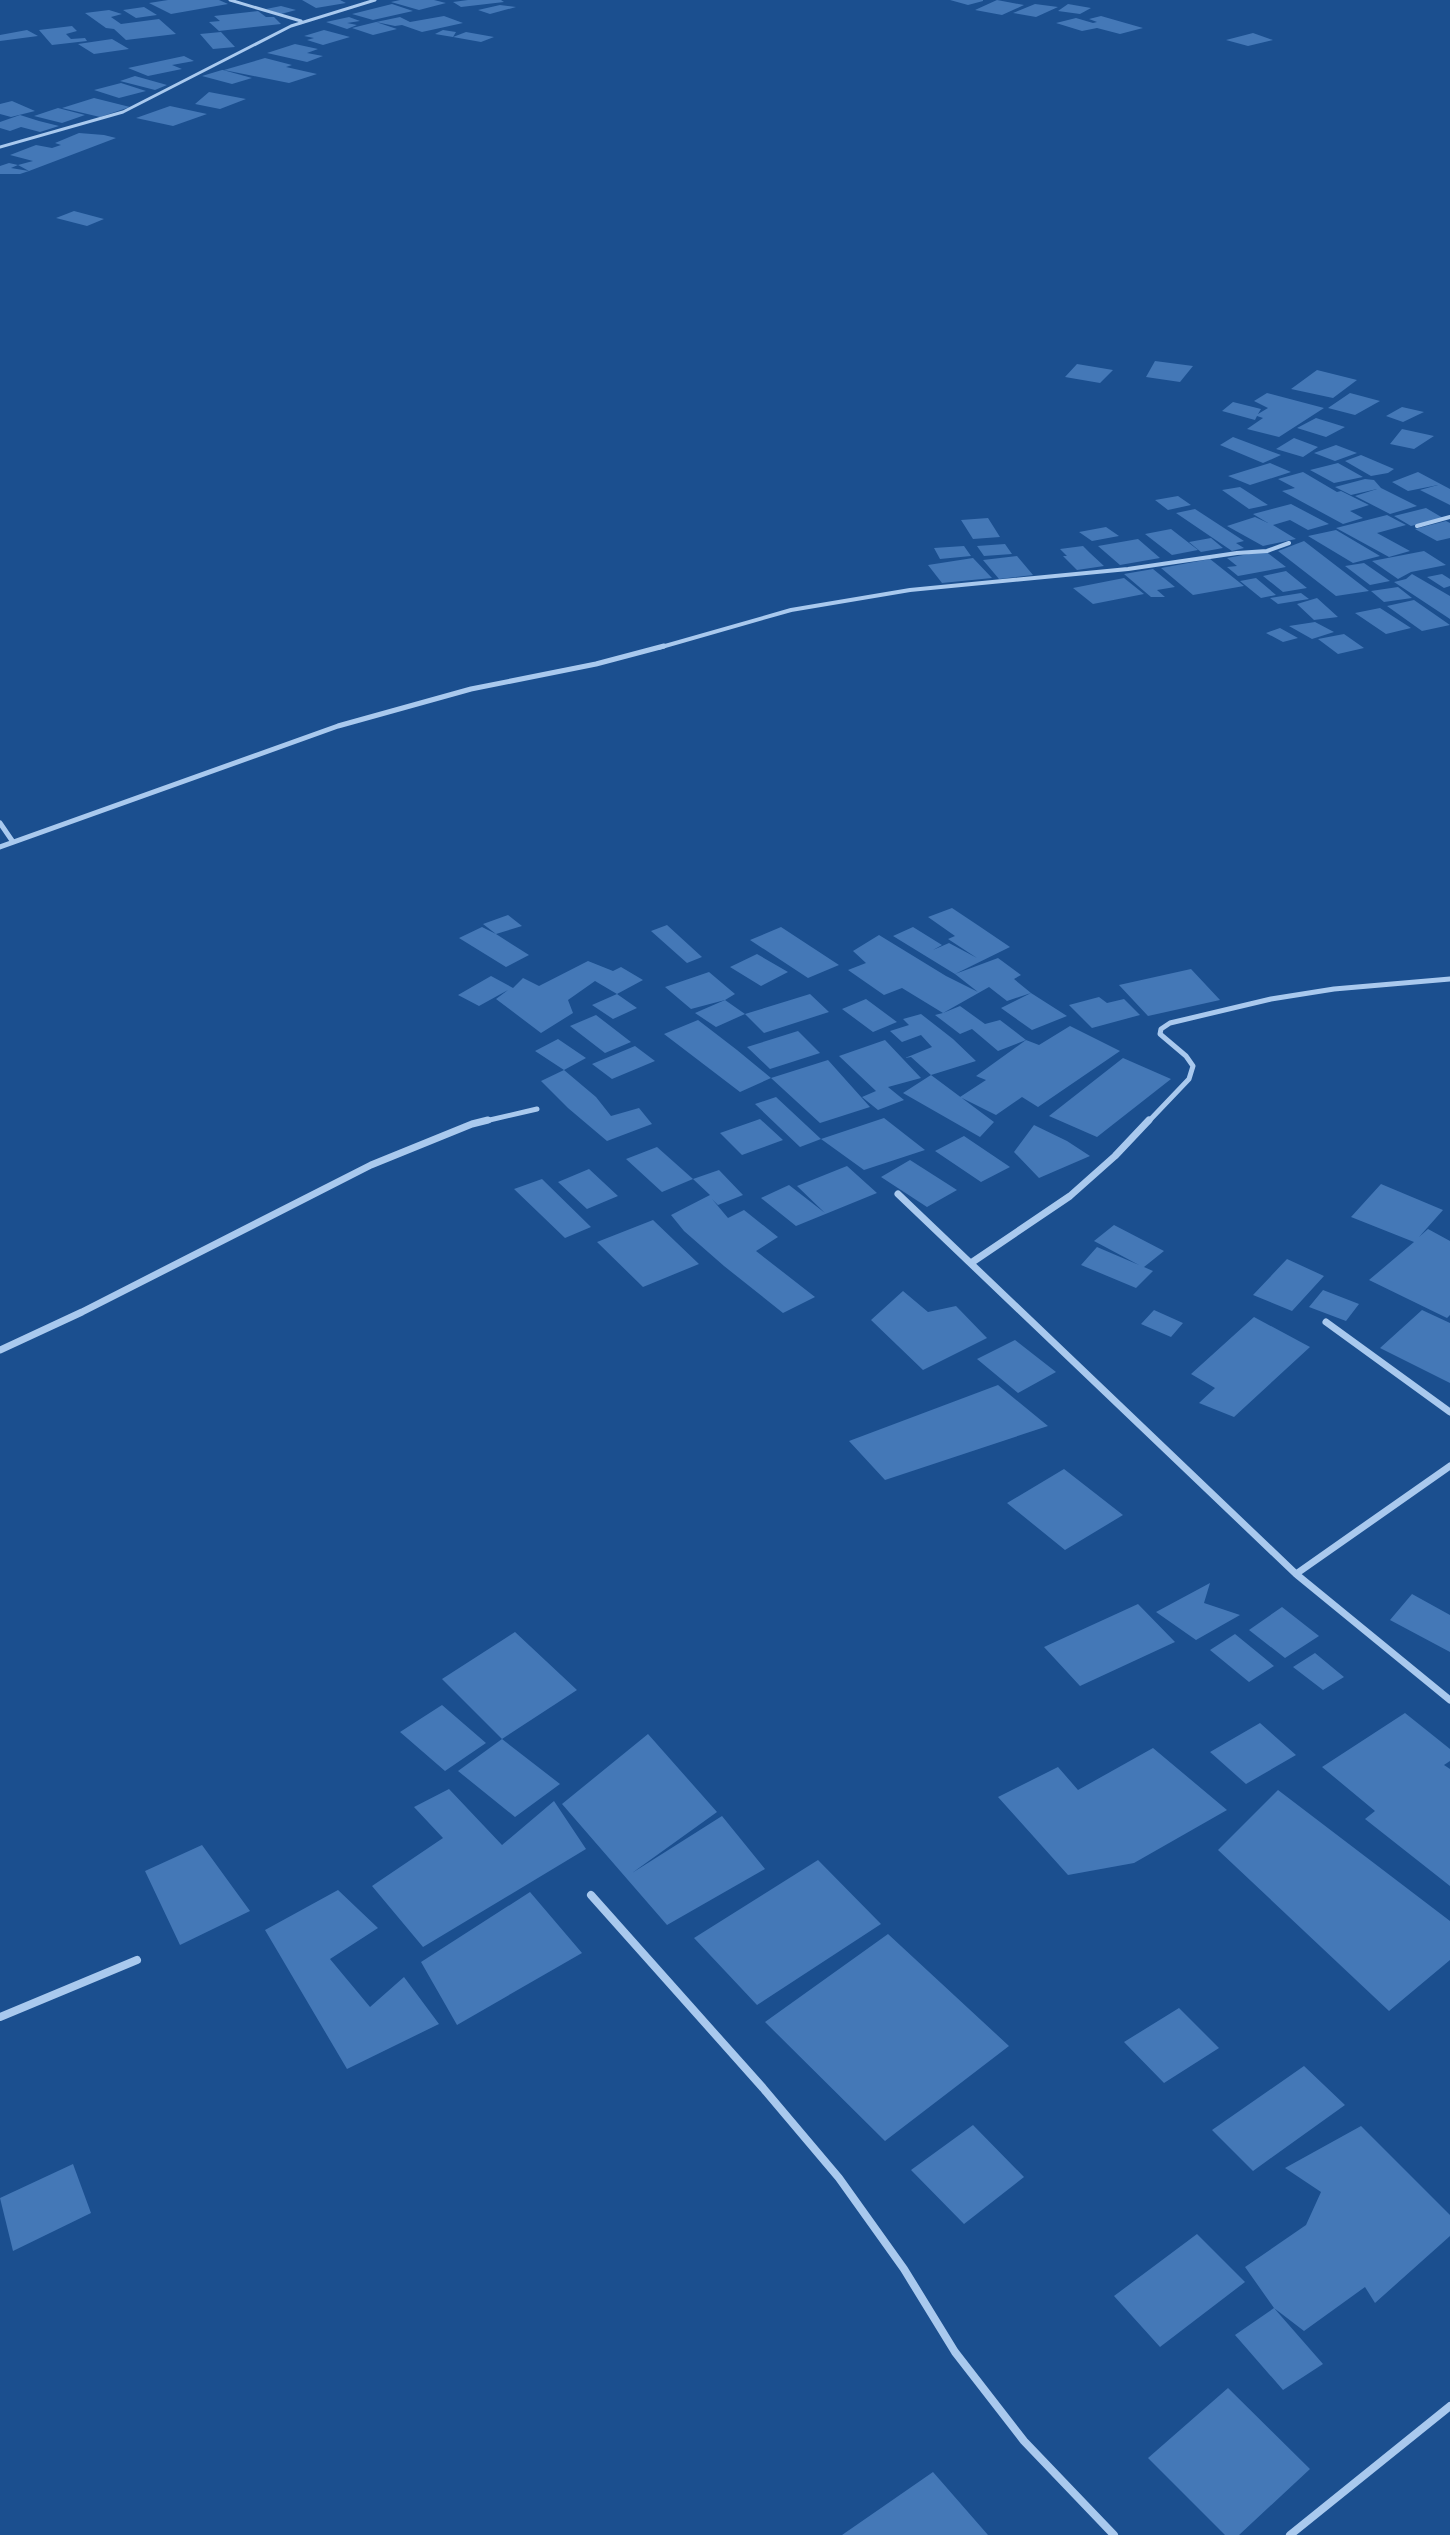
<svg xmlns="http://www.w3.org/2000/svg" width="1450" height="2535" font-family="Overpass,sans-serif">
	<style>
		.building { fill: #4478b7 }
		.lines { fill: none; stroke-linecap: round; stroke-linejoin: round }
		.minor-far4 { stroke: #a9c9ee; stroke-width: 3 }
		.minor-far3 { stroke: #a9c9ee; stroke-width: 4 }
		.minor-far2 { stroke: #a9c9ee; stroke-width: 5 }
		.minor-far1 { stroke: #a9c9ee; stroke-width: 7 }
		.minor { stroke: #a9c9ee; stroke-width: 8 }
	</style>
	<rect width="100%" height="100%" fill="#1b4f8f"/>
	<path class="building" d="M 168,0 L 219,0 L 228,4 L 171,14 L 149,3 Z
		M 302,0 L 340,0 L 346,3 L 316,8 Z
		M 400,0 L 434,0 L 446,3 L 419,10 L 391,2 Z
		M 468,0 L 501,0 L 504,2 L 461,7 L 453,2 Z
		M 950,0 L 983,0 L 983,1 L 968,5 Z
		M 997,0 L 1024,5 L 1002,15 L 975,10 Z
		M 392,4 L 413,11 L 373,20 L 352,14 Z
		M 1035,4 L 1058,7 L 1036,17 L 1013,13 Z
		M 1068,4 L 1091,8 L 1080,14 L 1058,11 Z
		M 500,5 L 516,7 L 490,14 L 478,10 Z
		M 281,6 L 296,10 L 281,14 L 266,9 Z
		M 144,7 L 157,15 L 136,18 L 123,10 Z
		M 109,10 L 122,14 L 111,17 L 121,24 L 159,19 L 176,34 L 126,40 L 114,29 L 106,28 L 85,13 Z
		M 258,11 L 266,17 L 274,17 L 281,24 L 219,31 L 209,22 L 220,21 L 214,16 Z
		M 444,16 L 463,23 L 422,32 L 402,25 L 395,26 L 376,22 L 400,17 L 410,22 Z
		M 1101,16 L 1143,28 L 1120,34 L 1097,28 L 1082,31 L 1056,23 L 1076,18 L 1093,23 L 1097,22 L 1089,19 Z
		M 349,17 L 360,21 L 347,23 L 357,25 L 347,29 L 326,22 Z
		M 376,22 L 397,29 L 373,35 L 352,28 Z
		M 72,26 L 77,31 L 66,34 L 71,39 L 85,38 L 87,41 L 52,45 L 39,30 Z
		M 27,30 L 38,36 L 0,41 L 0,35 Z
		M 324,30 L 350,37 L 323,45 L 307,40 L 314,38 L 304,36 Z
		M 443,30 L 456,32 L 453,37 L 435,34 Z
		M 221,32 L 235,47 L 213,49 L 200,34 Z
		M 466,32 L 494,37 L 481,42 L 453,37 Z
		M 1253,33 L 1273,40 L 1248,46 L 1226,40 Z
		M 112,39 L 129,49 L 94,54 L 78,44 Z
		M 295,44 L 318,49 L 307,53 L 323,56 L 307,62 L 267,53 Z
		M 184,56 L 194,61 L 172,65 L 182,69 L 148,76 L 128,68 Z
		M 265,58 L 292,65 L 286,67 L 317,74 L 289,83 L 224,70 Z
		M 222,70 L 223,70 L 252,78 L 232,84 L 202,76 Z
		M 135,76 L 167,85 L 155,90 L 120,81 Z
		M 121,83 L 146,91 L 119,98 L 94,90 Z
		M 209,92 L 246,99 L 220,109 L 195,104 Z
		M 94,98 L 130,107 L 100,117 L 62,108 Z
		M 12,101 L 35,111 L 11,117 L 0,114 L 0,104 Z
		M 170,106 L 207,114 L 173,126 L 136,118 Z
		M 58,108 L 85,115 L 62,123 L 34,116 Z
		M 20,115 L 39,121 L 59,126 L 40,132 L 21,127 L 10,131 L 0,128 L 0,122 Z
		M 79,133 L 104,135 L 116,138 L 29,171 L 18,165 L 33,161 L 10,155 L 36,145 L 52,148 L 61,145 L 55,143 Z
		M 9,163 L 18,165 L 11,168 L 29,171 L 20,174 L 0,174 L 0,166 Z
		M 74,211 L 104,219 L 87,226 L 56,218 Z
		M 1155,361 L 1193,366 L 1180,382 L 1146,377 Z
		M 1077,364 L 1113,370 L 1100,383 L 1065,377 Z
		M 1317,370 L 1357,380 L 1333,398 L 1291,389 Z
		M 1267,393 L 1324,408 L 1279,437 L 1247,429 L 1263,418 L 1257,416 L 1255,420 L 1222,411 L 1233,402 L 1261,409 L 1258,414 L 1268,408 L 1254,401 Z
		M 1350,393 L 1380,401 L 1355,415 L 1328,408 Z
		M 1402,407 L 1424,412 L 1403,422 L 1386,416 Z
		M 1316,418 L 1345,427 L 1326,437 L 1297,428 Z
		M 1402,429 L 1434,436 L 1414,449 L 1390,444 Z
		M 1233,437 L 1281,455 L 1263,463 L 1220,445 Z
		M 1294,438 L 1318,447 L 1303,457 L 1276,449 Z
		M 1336,445 L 1357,453 L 1335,461 L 1314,453 Z
		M 1361,455 L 1394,469 L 1388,473 L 1371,476 L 1345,461 Z
		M 1270,463 L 1291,472 L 1250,485 L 1228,476 Z
		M 1338,463 L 1363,477 L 1334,483 L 1310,470 Z
		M 1303,472 L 1337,492 L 1341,491 L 1369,505 L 1350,511 L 1363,518 L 1343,524 L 1282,491 L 1295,488 L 1278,479 Z
		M 1418,472 L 1450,489 L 1450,505 L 1420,490 L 1438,485 L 1408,491 L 1392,482 Z
		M 1365,479 L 1374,480 L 1381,488 L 1417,506 L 1390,514 L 1355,496 L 1377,489 L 1351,495 L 1335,487 Z
		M 1240,487 L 1268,505 L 1249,509 L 1222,490 Z
		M 1178,496 L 1191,505 L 1168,510 L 1155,500 Z
		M 1291,504 L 1329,524 L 1308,530 L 1290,520 L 1273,525 L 1296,539 L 1263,546 L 1227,526 L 1255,517 L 1268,523 L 1253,514 Z
		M 1426,508 L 1443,518 L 1411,526 L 1394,516 Z
		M 1195,509 L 1244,541 L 1236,543 L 1244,548 L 1232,551 L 1176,513 Z
		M 1387,515 L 1406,525 L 1377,533 L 1410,551 L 1389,557 L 1336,528 Z
		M 988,518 L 1000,537 L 973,539 L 961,520 Z
		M 1446,521 L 1450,523 L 1450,538 L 1437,541 L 1415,529 Z
		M 1106,527 L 1119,536 L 1092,541 L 1079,532 Z
		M 1171,529 L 1198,550 L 1172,555 L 1145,534 Z
		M 1336,530 L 1380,556 L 1353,563 L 1308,536 Z
		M 1211,538 L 1223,548 L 1201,552 L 1189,542 Z
		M 1138,539 L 1160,558 L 1120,565 L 1098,546 Z
		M 1304,541 L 1369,591 L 1336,596 L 1278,551 Z
		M 1005,544 L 1012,554 L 984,556 L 977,546 Z
		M 964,546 L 971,556 L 940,559 L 934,548 Z
		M 1083,546 L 1090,553 L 1104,566 L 1077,570 L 1063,556 L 1067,556 L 1060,549 Z
		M 1265,551 L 1286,567 L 1238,576 L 1227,567 L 1237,566 L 1227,558 Z
		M 1424,551 L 1446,565 L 1411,572 L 1398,579 L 1372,561 Z
		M 1017,556 L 1033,575 L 999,579 L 983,560 Z
		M 973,558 L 992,578 L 942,583 L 928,565 Z
		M 1210,559 L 1244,586 L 1193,595 L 1161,568 Z
		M 1364,563 L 1390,581 L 1370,585 L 1345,566 Z
		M 1153,569 L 1175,587 L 1157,590 L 1165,597 L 1151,597 L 1124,574 Z
		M 1286,571 L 1307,588 L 1283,592 L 1263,576 Z
		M 1412,574 L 1450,596 L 1450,619 L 1394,582 L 1406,579 Z
		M 1442,574 L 1450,579 L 1450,586 L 1444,588 L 1427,577 Z
		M 1124,578 L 1144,594 L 1093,604 L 1073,588 Z
		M 1256,578 L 1276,595 L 1261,598 L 1240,581 Z
		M 1398,587 L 1412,598 L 1384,602 L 1371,591 Z
		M 1301,593 L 1309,599 L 1278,604 L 1270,598 Z
		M 1317,598 L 1338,617 L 1314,620 L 1297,604 Z
		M 1414,600 L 1450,625 L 1422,631 L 1387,606 Z
		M 1380,608 L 1411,628 L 1386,634 L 1355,613 Z
		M 1315,622 L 1334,632 L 1312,639 L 1289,626 Z
		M 1280,628 L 1298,638 L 1283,642 L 1266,633 Z
		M 1344,634 L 1364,648 L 1338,654 L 1318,639 Z
		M 952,908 L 979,926 L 1010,947 L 955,974 L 893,936 L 913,927 L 942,945 L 933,950 L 949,943 L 977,958 L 948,939 L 955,936 L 928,917 Z
		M 508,915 L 522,926 L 496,934 L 483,924 Z
		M 667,925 L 702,957 L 687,963 L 651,931 Z
		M 482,927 L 496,934 L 529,955 L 506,967 L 459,938 Z
		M 781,927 L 839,965 L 808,978 L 750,940 Z
		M 879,935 L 946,976 L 978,992 L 955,974 L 998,958 L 1021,975 L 1014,979 L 1031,993 L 1067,1016 L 1032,1030 L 1001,1008 L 1031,993 L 1007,1001 L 989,987 L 943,1013 L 960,1006 L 985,1024 L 1000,1020 L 1026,1040 L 1039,1045 L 1070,1026 L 1120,1051 L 1038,1107 L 1022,1097 L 996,1115 L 960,1097 L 986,1080 L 976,1076 L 1026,1040 L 998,1051 L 972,1029 L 960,1034 L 935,1015 L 943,1013 L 902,988 L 884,995 L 848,970 L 866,963 L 853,951 Z
		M 757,954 L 788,972 L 761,986 L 730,967 Z
		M 588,961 L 613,971 L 621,967 L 643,980 L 617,994 L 595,981 L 568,1000 L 573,1013 L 541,1033 L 496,999 L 508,990 L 479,1006 L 458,995 L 491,976 L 513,988 L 523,978 L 539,986 Z
		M 1191,969 L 1220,1000 L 1148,1016 L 1119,985 Z
		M 709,972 L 735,994 L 725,1000 L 691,1009 L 665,987 Z
		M 617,994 L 637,1008 L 613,1019 L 592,1005 Z
		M 810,994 L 829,1012 L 764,1033 L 745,1014 Z
		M 1099,997 L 1107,1003 L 1124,999 L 1140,1015 L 1092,1028 L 1069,1005 Z
		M 866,999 L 897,1022 L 873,1032 L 842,1009 Z
		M 725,1000 L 745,1014 L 716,1027 L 695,1013 Z
		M 921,1014 L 953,1039 L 976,1061 L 931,1075 L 911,1057 L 905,1058 L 932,1047 L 921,1035 L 902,1042 L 890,1031 L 909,1025 L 903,1019 Z
		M 596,1015 L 631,1042 L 605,1053 L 570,1026 Z
		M 698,1020 L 737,1050 L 771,1078 L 740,1092 L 664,1034 Z
		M 798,1031 L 820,1053 L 770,1069 L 747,1047 Z
		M 558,1039 L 586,1058 L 564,1070 L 596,1097 L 611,1116 L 639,1108 L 652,1124 L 607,1141 L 568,1108 L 541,1081 L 564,1070 L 535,1051 Z
		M 885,1040 L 921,1078 L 888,1087 L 904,1100 L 878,1110 L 862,1097 L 876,1091 L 839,1056 Z
		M 635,1046 L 655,1061 L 612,1079 L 592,1064 Z
		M 1123,1058 L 1171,1079 L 1097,1137 L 1049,1116 Z
		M 828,1060 L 870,1107 L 820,1123 L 771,1078 Z
		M 931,1075 L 994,1122 L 980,1137 L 903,1093 Z
		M 776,1097 L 821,1139 L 884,1118 L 925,1150 L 864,1170 L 821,1139 L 800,1147 L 755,1104 Z
		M 760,1119 L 783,1140 L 742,1155 L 720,1133 Z
		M 1034,1125 L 1067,1141 L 1090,1156 L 1039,1178 L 1014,1152 Z
		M 964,1136 L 1010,1167 L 981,1182 L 935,1151 Z
		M 657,1147 L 693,1179 L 662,1192 L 626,1159 Z
		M 910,1160 L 957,1190 L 927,1207 L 881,1177 Z
		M 847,1166 L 877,1193 L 796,1226 L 761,1198 L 789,1185 L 825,1213 L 797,1186 Z
		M 589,1169 L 618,1196 L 587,1209 L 558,1182 Z
		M 719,1170 L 743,1195 L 718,1205 L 712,1199 L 728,1218 L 744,1210 L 778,1237 L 756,1251 L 815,1297 L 783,1313 L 724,1266 L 684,1231 L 671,1215 L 710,1195 L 693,1179 Z
		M 542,1179 L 591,1227 L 565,1238 L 514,1189 Z
		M 1381,1184 L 1443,1210 L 1419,1237 L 1428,1229 L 1450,1241 L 1450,1315 L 1447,1318 L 1369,1280 L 1414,1242 L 1351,1217 Z
		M 653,1220 L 699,1264 L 643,1287 L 597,1242 Z
		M 1114,1225 L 1164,1251 L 1144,1267 L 1153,1271 L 1136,1288 L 1081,1265 L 1097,1247 L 1139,1265 L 1094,1241 Z
		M 1287,1259 L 1324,1276 L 1292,1311 L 1253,1295 Z
		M 1323,1290 L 1359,1304 L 1346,1321 L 1309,1307 Z
		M 903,1291 L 928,1312 L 956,1306 L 987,1338 L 923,1370 L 871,1320 Z
		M 1154,1310 L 1183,1323 L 1171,1337 L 1141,1324 Z
		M 1422,1310 L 1450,1323 L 1450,1383 L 1380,1348 Z
		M 1254,1317 L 1310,1347 L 1234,1417 L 1199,1403 L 1215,1388 L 1191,1374 Z
		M 1015,1340 L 1056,1372 L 1018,1393 L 977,1359 Z
		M 998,1385 L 1048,1426 L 885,1480 L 849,1441 Z
		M 1064,1469 L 1123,1515 L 1065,1550 L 1007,1503 Z
		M 1210,1583 L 1204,1603 L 1240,1615 L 1196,1640 L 1156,1612 Z
		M 1412,1594 L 1450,1615 L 1450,1652 L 1390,1620 Z
		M 1138,1604 L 1175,1642 L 1080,1686 L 1044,1647 Z
		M 1282,1607 L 1319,1636 L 1285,1658 L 1249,1630 Z
		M 515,1632 L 577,1690 L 502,1739 L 560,1784 L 515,1817 L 458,1771 L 502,1739 L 442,1679 Z
		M 1235,1634 L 1274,1666 L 1249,1682 L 1210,1650 Z
		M 1315,1653 L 1344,1677 L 1323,1690 L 1293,1667 Z
		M 442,1705 L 486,1743 L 445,1771 L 400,1732 Z
		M 1405,1713 L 1450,1749 L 1450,1761 L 1444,1765 L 1450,1769 L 1450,1886 L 1365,1819 L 1375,1811 L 1322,1767 Z
		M 1260,1723 L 1296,1755 L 1246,1784 L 1210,1752 Z
		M 648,1734 L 717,1812 L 632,1873 L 722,1816 L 765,1869 L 667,1925 L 562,1804 Z
		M 1153,1748 L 1227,1810 L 1134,1863 L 1068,1875 L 998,1797 L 1058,1767 L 1078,1790 Z
		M 449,1789 L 502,1845 L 554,1801 L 586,1849 L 423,1947 L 372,1886 L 443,1838 L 414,1807 Z
		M 1278,1790 L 1450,1921 L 1450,1960 L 1389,2011 L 1218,1850 Z
		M 202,1845 L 250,1911 L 180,1945 L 145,1871 Z
		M 818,1860 L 881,1924 L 757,2005 L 694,1938 Z
		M 338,1890 L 378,1928 L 330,1959 L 370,2007 L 404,1977 L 439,2024 L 347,2069 L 265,1930 Z
		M 530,1892 L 582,1953 L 457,2025 L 421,1962 Z
		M 888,1934 L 1009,2046 L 885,2141 L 765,2022 Z
		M 1179,2008 L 1219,2048 L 1164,2083 L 1124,2042 Z
		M 1304,2066 L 1345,2105 L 1253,2171 L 1212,2130 Z
		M 973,2125 L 1024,2177 L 964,2224 L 911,2170 Z
		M 1361,2126 L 1450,2215 L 1450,2236 L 1375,2303 L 1365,2287 L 1304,2331 L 1274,2308 L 1245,2267 L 1306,2225 L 1321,2192 L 1285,2168 Z
		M 73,2164 L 91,2213 L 13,2251 L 0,2198 Z
		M 1197,2234 L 1245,2282 L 1160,2347 L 1114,2296 Z
		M 1274,2308 L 1323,2364 L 1283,2390 L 1235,2335 Z
		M 1228,2388 L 1310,2469 L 1239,2535 L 1225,2535 L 1148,2458 Z
		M 933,2472 L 988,2535 L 842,2535 Z"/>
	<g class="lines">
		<path class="minor-far4" d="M 230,0 L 301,21
			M 0,147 L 123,112 L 291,26 L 375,0"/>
		<path class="minor-far3" d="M 1417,526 L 1450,517
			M 658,648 L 791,610 L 910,590 L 1128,569 L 1237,553 L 1267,551 L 1289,543"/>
		<path class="minor-far2" d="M 0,823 L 13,842
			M 0,847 L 338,726 L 471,689 L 596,664 L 664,646
			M 481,1122 L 537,1109
			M 1148,1122 L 1189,1079 L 1193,1066 L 1186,1056 L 1160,1034 L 1161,1029 L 1170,1023 L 1271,999 L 1334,989 L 1450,979"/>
		<path class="minor-far1" d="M 898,1194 L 1296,1574 L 1450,1700
			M 971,1263 L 1070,1196 L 1115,1156 L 1149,1120
			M 1326,1322 L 1450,1412
			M 0,1350 L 82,1312 L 371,1165 L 472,1124 L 488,1120
			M 1296,1574 L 1450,1466"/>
		<path class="minor" d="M 591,1895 L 763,2088 L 839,2178 L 904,2269 L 955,2352 L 1024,2441 L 1114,2535
			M 0,2017 L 137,1960
			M 1290,2535 L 1450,2406"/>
	</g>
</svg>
